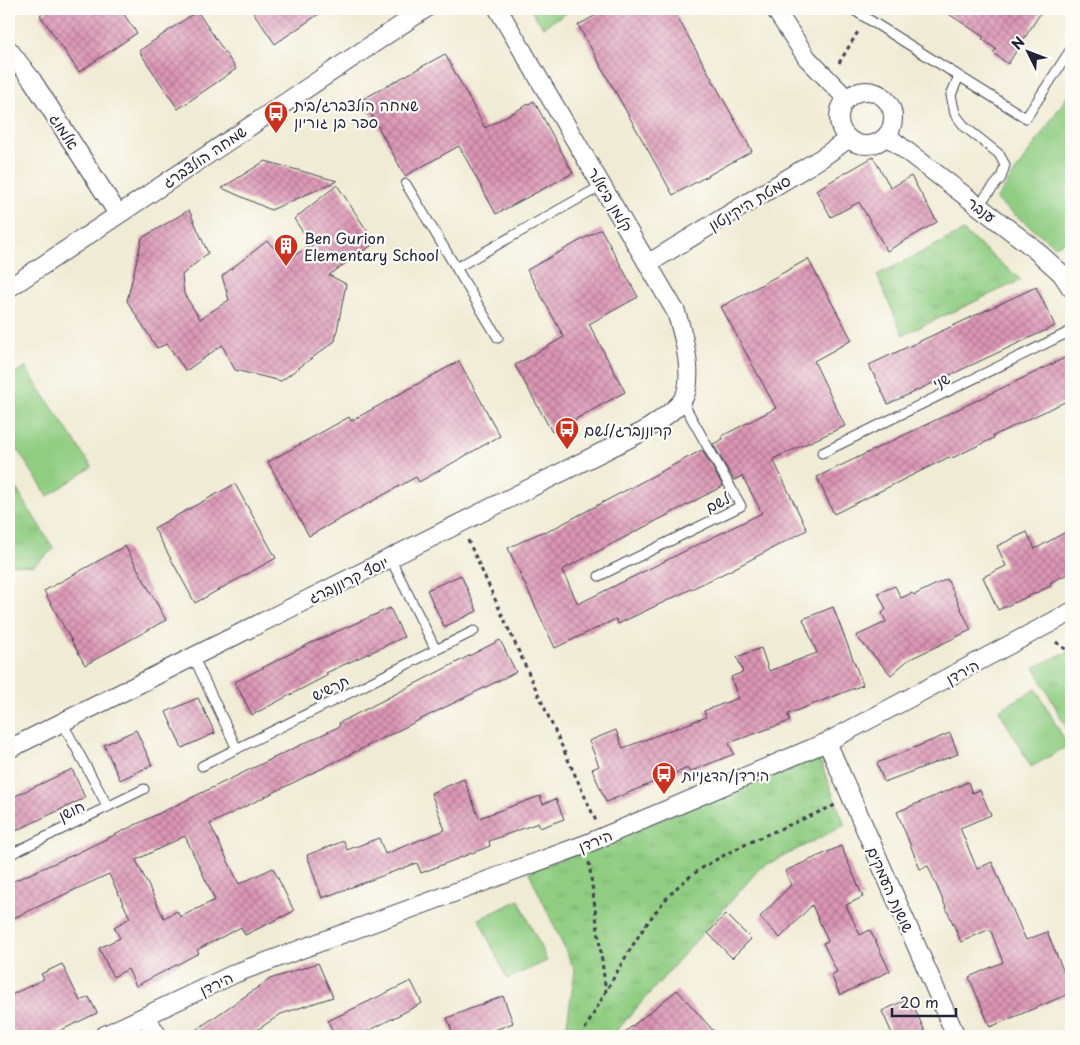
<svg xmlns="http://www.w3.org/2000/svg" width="1080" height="1045" font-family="'Playpen Sans','Playpen Sans Hebrew',sans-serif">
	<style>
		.grass { fill: #90cd82; stroke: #59785e }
		.park { fill: url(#park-tufts); stroke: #59785e }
		.building { fill: url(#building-cross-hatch); fill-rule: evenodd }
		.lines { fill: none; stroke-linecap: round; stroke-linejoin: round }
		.lane-casing { stroke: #414052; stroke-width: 11 }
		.street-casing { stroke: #414052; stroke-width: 20 }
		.path { stroke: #414052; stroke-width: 3; stroke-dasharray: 4 4; stroke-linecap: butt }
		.lane { stroke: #fff; stroke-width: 9 }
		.street { stroke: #fff; stroke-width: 18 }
		.labels { text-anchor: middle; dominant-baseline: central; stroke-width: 4.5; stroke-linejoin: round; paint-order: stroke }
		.poi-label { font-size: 15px; fill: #22223b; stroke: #fdfcf7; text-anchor: start }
		.street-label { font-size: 15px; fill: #22223b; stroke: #fdfcf7 }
	</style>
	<defs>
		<pattern id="park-tufts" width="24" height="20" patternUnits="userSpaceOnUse" patternTransform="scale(1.25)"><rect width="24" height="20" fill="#90cd82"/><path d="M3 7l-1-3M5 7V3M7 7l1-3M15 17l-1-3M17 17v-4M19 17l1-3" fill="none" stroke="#7cb071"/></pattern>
		<pattern id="building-cross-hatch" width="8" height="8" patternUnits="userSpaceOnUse" patternTransform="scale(1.25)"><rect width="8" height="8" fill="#dc95b4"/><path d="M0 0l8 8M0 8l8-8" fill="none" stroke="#b27994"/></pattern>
	</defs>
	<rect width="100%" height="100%" fill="#fdfcf7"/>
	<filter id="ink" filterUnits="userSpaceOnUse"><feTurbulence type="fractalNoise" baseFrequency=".02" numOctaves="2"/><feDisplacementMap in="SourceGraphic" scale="10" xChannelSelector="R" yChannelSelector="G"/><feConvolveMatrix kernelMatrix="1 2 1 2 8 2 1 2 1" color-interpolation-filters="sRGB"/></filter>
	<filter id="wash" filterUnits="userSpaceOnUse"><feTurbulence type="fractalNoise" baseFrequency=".0096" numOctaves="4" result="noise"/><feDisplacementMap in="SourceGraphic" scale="20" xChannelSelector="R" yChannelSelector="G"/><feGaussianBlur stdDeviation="1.12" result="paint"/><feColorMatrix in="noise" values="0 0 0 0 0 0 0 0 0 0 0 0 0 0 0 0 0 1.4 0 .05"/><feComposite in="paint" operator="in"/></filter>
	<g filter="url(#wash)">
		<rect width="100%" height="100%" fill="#f0ebd4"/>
		<path class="grass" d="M 530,9 L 573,9 L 543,27 Z
			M 1071,91 L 1071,238 L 1055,246 L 996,200 Z
			M 25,367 L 92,467 L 48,496 L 9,437 L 9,377 Z
			M 1036,689 L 1068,746 L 1031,767 L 999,710 Z
			M 519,900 L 547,961 L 507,979 L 479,919 Z"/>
		<path class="park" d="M 963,231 L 1021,280 L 903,335 L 877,275 Z
			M 9,477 L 54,549 L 33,566 L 9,564 Z
			M 1071,650 L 1071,736 L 1034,667 Z
			M 818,756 L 845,825 L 760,868 L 612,1036 L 563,1036 L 566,1031 L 575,971 L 529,872 Z"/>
		<g id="blocks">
			<path class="building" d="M 49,9 L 120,9 L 137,33 L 79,72 L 40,15 Z
				M 251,9 L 326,9 L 275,44 Z
				M 607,9 L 673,9 L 752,151 L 673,195 L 578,25 Z
				M 941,9 L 1043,9 L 1008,64 L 993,53 L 996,49 L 982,39 L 984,37 Z
				M 197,11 L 236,69 L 178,109 L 139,51 Z
				M 445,54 L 485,128 L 534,101 L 573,173 L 496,214 L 459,146 L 405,176 L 363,99 Z
				M 873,157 L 891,188 L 911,176 L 937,222 L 887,251 L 859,202 L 831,217 L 816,190 Z
				M 265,161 L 337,181 L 271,210 L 222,188 Z
				M 337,185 L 375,243 L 329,275 L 346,284 L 335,341 L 281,381 L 235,370 L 222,345 L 186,371 L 167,344 L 157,348 L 127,301 L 142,238 L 189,210 L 208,253 L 182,275 L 184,294 L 200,319 L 229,300 L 222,276 L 267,241 L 286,260 L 312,245 L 294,219 Z
				M 601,229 L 638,297 L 589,324 L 625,392 L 552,432 L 515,365 L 564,337 L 527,270 Z
				M 808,259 L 852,340 L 814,361 L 845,426 L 773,459 L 807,530 L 731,570 L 618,624 L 616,619 L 555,648 L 508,548 L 544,531 L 545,533 L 702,450 L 723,486 L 562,570 L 578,604 L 762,513 L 742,476 L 734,480 L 713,444 L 723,439 L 722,436 L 776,408 L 721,307 Z
				M 1036,287 L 1055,326 L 888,404 L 869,365 Z
				M 1071,355 L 1071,399 L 993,436 L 994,438 L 950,459 L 949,457 L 834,514 L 817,477 Z
				M 459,361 L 500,436 L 419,482 L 416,477 L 309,536 L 268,462 L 349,417 L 351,421 Z
				M 235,484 L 276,558 L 195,603 L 154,528 Z
				M 1071,529 L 1071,572 L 1050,583 L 1051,586 L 998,610 L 983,577 L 1006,566 L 997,546 L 1027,532 L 1035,549 Z
				M 125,546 L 166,620 L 85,665 L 44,591 Z
				M 461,575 L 477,611 L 444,627 L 427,590 Z
				M 947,579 L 971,630 L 908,660 L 891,675 L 856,636 L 886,622 L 882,613 L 886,609 L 878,593 L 895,586 L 901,598 L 912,593 L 914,595 Z
				M 833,607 L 863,685 L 788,714 L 790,721 L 729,743 L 734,754 L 689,772 L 688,768 L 606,802 L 592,769 L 599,766 L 589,741 L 616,730 L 623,748 L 706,717 L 704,711 L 738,698 L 731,677 L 743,672 L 737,657 L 761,648 L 769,671 L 817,653 L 803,619 Z
				M 390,608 L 404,637 L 326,673 L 328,675 L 252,715 L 235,682 L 311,643 Z
				M 500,640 L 516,672 L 210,824 L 239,884 L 273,868 L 294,911 L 245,935 L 241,927 L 197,950 L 199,953 L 136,986 L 128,969 L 113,977 L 99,948 L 120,938 L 114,927 L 130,918 L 109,874 L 9,920 L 9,883 L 73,855 L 340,726 L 339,723 ZM 185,836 L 215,900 L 180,917 L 177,911 L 164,918 L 136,860 Z
				M 198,698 L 215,733 L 182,748 L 166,712 Z
				M 136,730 L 152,765 L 120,780 L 104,745 Z
				M 950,733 L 958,754 L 884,782 L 877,763 Z
				M 72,769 L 85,798 L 9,834 L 9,799 Z
				M 464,779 L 479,818 L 540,796 L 543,804 L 556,799 L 564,819 L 540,828 L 538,823 L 489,841 L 490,846 L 421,873 L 417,863 L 322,898 L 307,855 L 344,841 L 347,850 L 379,838 L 385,854 L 445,830 L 431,793 Z
				M 968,782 L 972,793 L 980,790 L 991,815 L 960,828 L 977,869 L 992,862 L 1026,940 L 1047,932 L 1071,989 L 1071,993 L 990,1027 L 969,977 L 1003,962 L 990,929 L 961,942 L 928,866 L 920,869 L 897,812 Z
				M 841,846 L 863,897 L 846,905 L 860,935 L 870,930 L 890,971 L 840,995 L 831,975 L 837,972 L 823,943 L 828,941 L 812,905 L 780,938 L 760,917 L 791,885 L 785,871 Z
				M 726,914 L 751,939 L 732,958 L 708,933 Z
				M 318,963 L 333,997 L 281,1014 L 248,1036 L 187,1036 L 270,979 Z
				M 62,964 L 80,1001 L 89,997 L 97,1013 L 49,1036 L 14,1036 L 9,1026 L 9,996 L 44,979 L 41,974 Z
				M 411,981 L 422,1003 L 359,1036 L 335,1036 L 328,1021 Z
				M 677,990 L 718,1036 L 620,1036 Z
				M 503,996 L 513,1023 L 479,1036 L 454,1036 L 447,1018 Z
				M 910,998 L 927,1036 L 893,1036 L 882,1011 Z"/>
		</g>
	</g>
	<g filter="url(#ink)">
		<use href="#blocks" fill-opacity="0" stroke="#414052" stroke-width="1"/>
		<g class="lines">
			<defs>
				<path id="lane" d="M 852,9 L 1026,118 L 1071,49
					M 959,76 L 951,95 L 955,114 L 965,127 L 999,154 L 1005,165 L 1001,178 L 978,205
					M 406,184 L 498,338
					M 456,268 L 603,185
					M 822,453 L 1071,331
					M 390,558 L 436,650
					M 599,576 L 741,506 L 682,401
					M 193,656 L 237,749
					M 62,722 L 108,807
					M 202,766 L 474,631
					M 9,855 L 144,789"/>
				<path id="street" d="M 775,9 L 807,58 L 847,99
					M 9,50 L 32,80 L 118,214
					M839 118a27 27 0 1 1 54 0a27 27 0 1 1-54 0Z
					M 887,136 L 1032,247 L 1061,273 L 1071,288
					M 649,263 L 823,157 L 848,139
					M 9,288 L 425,9
					M 827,742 L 956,1036
					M 9,749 L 644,431 C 657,422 671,414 681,402 C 697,383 683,333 676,312 L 498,9
					M 145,1016 L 158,1036
					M 103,1036 L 236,973 L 586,844 L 827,742 L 1071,612"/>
			</defs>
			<use href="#lane" class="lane-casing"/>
			<use href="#street" class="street-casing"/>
			<path class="path" d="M 839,63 L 859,30
				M 468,540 L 596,821
				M 1056,642 L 1071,653
				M 589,862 L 606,992
				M 581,1036 C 608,990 643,916 683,882 C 721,850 790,826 835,805"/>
			<use href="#lane" class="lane"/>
			<use href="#street" class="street"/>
		</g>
	</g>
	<defs>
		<symbol id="bus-pin" viewBox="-11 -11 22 30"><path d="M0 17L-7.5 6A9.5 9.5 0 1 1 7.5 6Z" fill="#c8321e" stroke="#fdfcf7"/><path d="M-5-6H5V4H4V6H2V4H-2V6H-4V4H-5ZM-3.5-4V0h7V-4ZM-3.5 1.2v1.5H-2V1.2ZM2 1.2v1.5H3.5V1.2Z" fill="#fff"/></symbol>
		<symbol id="building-pin" viewBox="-11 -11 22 30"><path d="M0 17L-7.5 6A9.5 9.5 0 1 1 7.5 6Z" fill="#c8321e" stroke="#fdfcf7"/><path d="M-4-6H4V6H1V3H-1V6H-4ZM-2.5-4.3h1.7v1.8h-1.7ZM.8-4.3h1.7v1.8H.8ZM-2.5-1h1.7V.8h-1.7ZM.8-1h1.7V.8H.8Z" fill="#fff"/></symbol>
	</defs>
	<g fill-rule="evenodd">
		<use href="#bus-pin" x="262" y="99" width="28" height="38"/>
		<use href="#building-pin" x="272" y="232" width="28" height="38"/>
		<use href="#bus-pin" x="553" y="415" width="28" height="38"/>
		<use href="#bus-pin" x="650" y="760" width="28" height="38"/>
	</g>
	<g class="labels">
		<g class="poi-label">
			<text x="294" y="104">שמחה הולצברג/בית<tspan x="294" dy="17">ספר בן גוריון</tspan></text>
			<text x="304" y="237">Ben Gurion<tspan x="304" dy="17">Elementary School</tspan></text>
			<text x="584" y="429">קרוננברג/לשם</text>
			<text x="682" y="774">הירדן/הדגניות</text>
		</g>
		<g class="street-label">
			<text transform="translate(65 131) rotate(57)">אלמוג</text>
			<text transform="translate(204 156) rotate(-34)">שמחה הולצברג</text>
			<text transform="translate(611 199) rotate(59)">קלמן ביאלר</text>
			<text transform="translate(749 202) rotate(-31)">סמטת היקינטון</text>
			<text transform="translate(982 209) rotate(37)">ענבר</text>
			<text transform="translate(941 380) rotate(-26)">שני</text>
			<text transform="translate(717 502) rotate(-28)">לשם</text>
			<text transform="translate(348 579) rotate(-26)">יוסף קרוננברג</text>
			<text transform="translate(962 671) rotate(-28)">הירדן</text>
			<text transform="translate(330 687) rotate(-26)">תרשיש</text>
			<text transform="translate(71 810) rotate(-26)">חושן</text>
			<text transform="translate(595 840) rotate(-22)">הירדן</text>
			<text transform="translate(891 889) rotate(66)">שושנת העמקים</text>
			<text transform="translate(216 983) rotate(-25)">הירדן</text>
		</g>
	</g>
	<rect width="1080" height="1045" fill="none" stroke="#fdfcf7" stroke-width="30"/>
	<g transform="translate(1028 52) rotate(312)" stroke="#fdfcf7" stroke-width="4" paint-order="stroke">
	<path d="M0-4L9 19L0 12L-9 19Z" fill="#22223b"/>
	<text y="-8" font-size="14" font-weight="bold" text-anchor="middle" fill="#22223b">N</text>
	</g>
	<path d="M892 1008v8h64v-8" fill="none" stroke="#22223b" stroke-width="2.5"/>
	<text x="900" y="1008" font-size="15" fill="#22223b" stroke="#fdfcf7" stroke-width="4" paint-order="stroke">20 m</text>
</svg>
